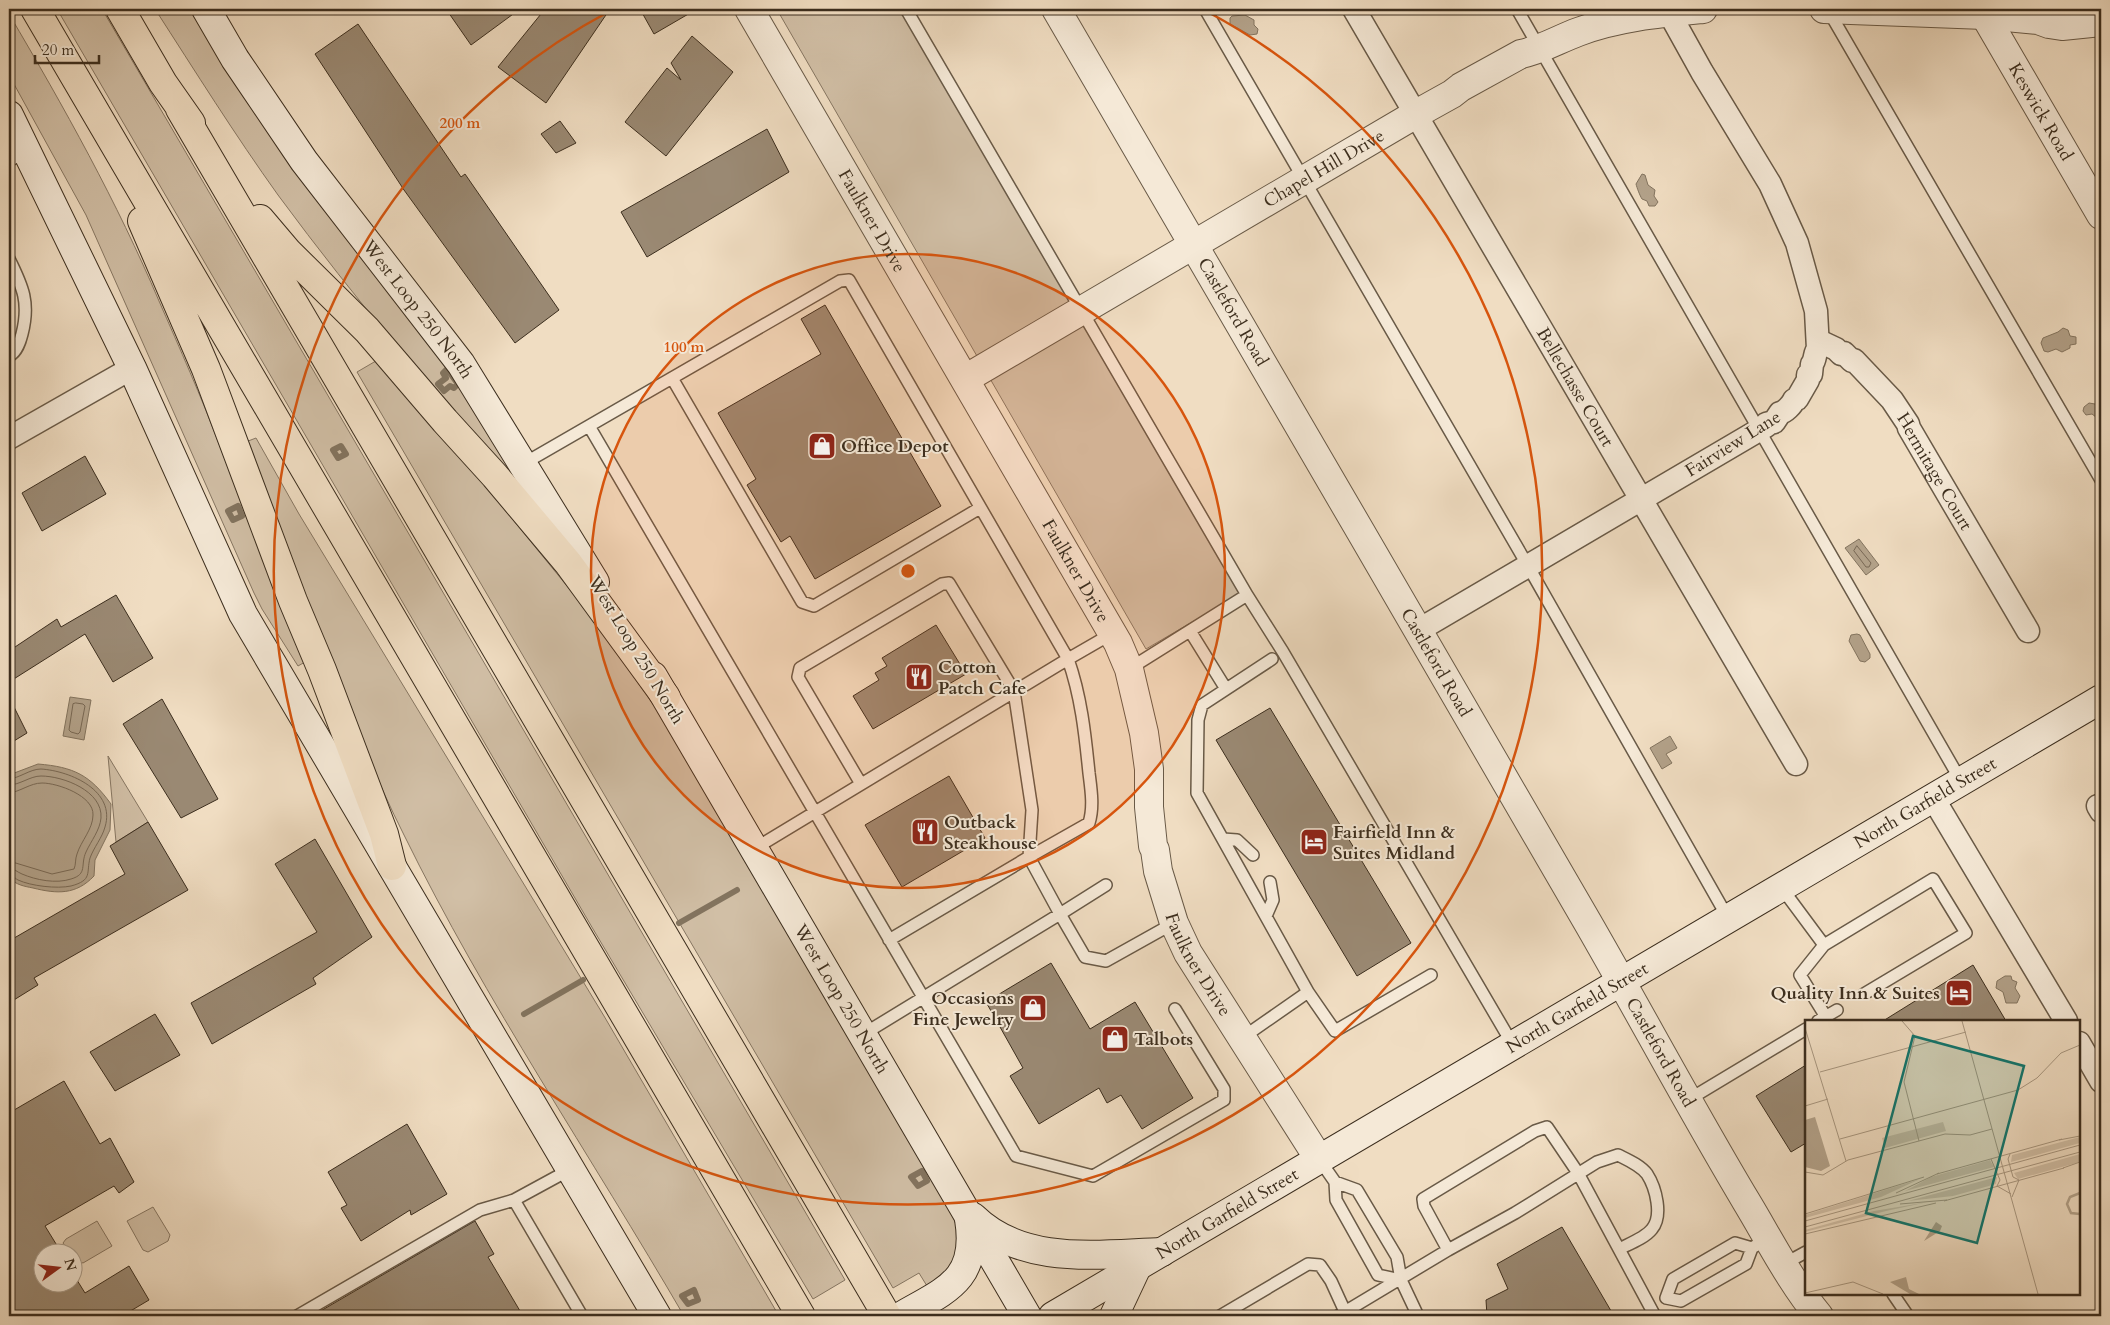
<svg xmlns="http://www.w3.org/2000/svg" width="2110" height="1325" font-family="Cardo,serif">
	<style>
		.green { fill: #d1bfa6; stroke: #867662 }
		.water { fill: #b3a28a; stroke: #83745f }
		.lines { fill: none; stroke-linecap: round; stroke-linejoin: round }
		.shore { stroke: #786854; stroke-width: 1 }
		.stream { stroke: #83745f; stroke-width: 6 }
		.building { fill: #9a8973; stroke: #3c2e1e }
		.service-casing { stroke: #695a47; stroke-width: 14 }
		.minor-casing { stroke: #695a47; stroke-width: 25 }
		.tertiary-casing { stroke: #695a47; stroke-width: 30 }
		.secondary-casing { stroke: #3c2e1e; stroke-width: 30 }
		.motorway-casing { stroke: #3c2e1e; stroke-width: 30 }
		.service { stroke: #f5e9d7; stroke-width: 11 }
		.minor { stroke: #f5e9d7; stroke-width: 22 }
		.tertiary { stroke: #f5e9d7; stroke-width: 28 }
		.secondary { stroke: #f5e9d7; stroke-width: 28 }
		.motorway { stroke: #f0ddc2; stroke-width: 28 }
		.ring { fill: none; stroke: #d7550e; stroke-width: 2.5 }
		.labels { text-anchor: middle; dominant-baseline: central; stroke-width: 4; stroke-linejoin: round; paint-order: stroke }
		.street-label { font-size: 18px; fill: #3c2e1e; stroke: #f5e9d7 }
		.poi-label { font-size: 18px; font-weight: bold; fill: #3c2e1e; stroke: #f5e9d7; text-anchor: start }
		.inset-river { fill: none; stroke: #b3a28a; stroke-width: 2.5 }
		.inset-road { fill: none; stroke: #a89780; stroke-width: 1 }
		.view { fill: #0f766e; fill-opacity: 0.15; stroke: #0f766e; stroke-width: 2.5 }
		.inset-edge { fill: none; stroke: #3c2e1e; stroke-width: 2.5 }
		.centre { fill: #d7550e; stroke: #f5e9d7; stroke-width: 2.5 }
		.ring-label { font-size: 15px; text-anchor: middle; font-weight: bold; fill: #d7550e; stroke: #f5e9d7; stroke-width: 4; stroke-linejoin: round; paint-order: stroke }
	</style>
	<rect width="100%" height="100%" fill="#f0ddc2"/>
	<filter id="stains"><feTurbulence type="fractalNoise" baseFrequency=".004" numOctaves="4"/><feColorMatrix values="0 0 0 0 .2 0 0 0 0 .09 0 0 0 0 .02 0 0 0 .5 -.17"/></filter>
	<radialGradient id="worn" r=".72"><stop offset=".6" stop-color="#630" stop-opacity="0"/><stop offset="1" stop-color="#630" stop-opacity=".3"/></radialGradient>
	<path class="green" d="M 57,9 L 102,9 L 845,1280 L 813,1299 L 593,929 Z
		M 155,9 L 191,9 L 230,73 L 467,396 L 501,446 L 528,504 C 443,402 356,301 278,195 C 235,135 195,71 155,9 Z
		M 786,9 L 908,9 L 1245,591 L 1146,649 L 779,13 Z
		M 9,14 C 64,107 117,202 159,301 C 180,349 201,396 219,444 C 248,517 273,591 305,662 L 298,666 L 262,609 L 254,593 L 86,215 L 9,75 Z
		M 381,358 L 589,613 L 666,723 L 951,1211 L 959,1233 L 954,1261 L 944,1274 L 927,1286 L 919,1273 L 893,1288 L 357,372 Z
		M 256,438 L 299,514 L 604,1016 L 779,1316 L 684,1316 C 591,1156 486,1002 404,835 C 376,780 354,721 331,663 C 301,590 272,516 243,443 Z
		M 108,756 L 148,822 L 116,842 Z
		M 153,1207 L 170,1235 L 168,1241 L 148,1252 L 143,1250 L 127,1221 Z
		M 97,1221 L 112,1246 L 83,1263 L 74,1260 L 72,1252 L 69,1252 L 63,1243 L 66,1239 Z"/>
	<path class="water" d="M 1245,15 L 1254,20 L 1254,25 L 1258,29 L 1257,34 L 1250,35 L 1230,24 L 1230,18 L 1232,16 Z
		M 1642,174 L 1645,175 L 1648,185 L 1655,190 L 1654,196 L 1658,202 L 1655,206 L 1649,206 L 1647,201 L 1642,199 C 1640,196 1637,188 1636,184 Z
		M 2063,328 L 2068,330 L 2070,336 L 2076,337 L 2076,344 L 2070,345 L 2070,348 L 2062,352 L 2056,349 L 2048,352 L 2044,351 L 2041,343 L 2043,338 L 2058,332 Z
		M 2089,403 L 2101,405 L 2101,421 L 2092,414 L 2086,415 L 2083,411 L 2084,407 Z
		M 1859,539 L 1879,565 L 1866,575 L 1845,548 Z
		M 1857,634 L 1860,635 L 1870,654 L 1870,658 L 1865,662 L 1860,661 L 1849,641 L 1851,635 Z
		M 70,697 L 91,700 L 84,740 L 63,736 Z
		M 1670,736 L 1677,748 L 1666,754 L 1672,763 L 1662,769 L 1650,748 Z
		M 38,764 C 74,767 90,775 111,804 L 110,830 L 95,860 L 94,876 C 76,895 57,894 33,888 C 23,886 17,885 9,878 L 9,775 Z
		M 2005,976 L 2011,976 L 2012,980 L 2017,982 L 2015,988 L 2020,996 L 2017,1003 L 2006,1003 L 2003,992 L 1996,988 L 1997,981 Z"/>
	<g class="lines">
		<path class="shore" d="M 1857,546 L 1871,563 L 1869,567 L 1866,567 L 1854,551 Z
			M 76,703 L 83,704 L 85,706 L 80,732 L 78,734 L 71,732 L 69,730 L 73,704 Z
			M 9,779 C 20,778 30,769 41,769 C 71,771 116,791 105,827 C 102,838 94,847 90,858 C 86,873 93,880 71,886 C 57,889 31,886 18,880 C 14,878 14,875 9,875
			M 9,785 C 20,785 30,776 41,776 C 63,776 103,791 101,818 C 100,830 91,841 86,852 C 80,865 88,874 71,879 C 56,884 36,880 22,874 C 17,872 15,869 9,868
			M 9,793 C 20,792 30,783 42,783 C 58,783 94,796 93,815 C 93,829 81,841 77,854 C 75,859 76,865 74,869 L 52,874 L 9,861"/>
		<path class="stream" d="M 447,369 L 458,384 L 454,388 L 450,386 L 444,391 L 438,384 L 446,378 L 443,373 Z
			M 341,446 L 346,454 L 338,458 L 333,450 Z
			M 238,506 L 242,516 L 233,520 L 228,511 Z
			M 679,923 L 737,890
			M 524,1014 L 583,980
			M 922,1171 L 927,1181 L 918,1186 L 911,1177 Z
			M 694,1290 L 698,1300 L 688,1304 L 682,1296 Z"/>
	</g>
	<path class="building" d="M 446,9 L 520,9 L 471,45 Z
		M 545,9 L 610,9 L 546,103 L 498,67 Z
		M 640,9 L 697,9 L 654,34 Z
		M 358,24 L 461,177 L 465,174 L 559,310 L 515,343 L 404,190 L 315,54 Z
		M 692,36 L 733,72 L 666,156 L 625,122 L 667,68 L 681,80 L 671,63 Z
		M 560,121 L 576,143 L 556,153 L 541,134 Z
		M 767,129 L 789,172 L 647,257 L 621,212 Z
		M 825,305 L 941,506 L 815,579 L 790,536 L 781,542 L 747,485 L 756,479 L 718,413 L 821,354 L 801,319 Z
		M 85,456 L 106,494 L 42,531 L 22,493 Z
		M 116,595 L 153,658 L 113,682 L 85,634 L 9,682 L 9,651 L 57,619 L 61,627 Z
		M 936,625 L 966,674 L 873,729 L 853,696 L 879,680 L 875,673 L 887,666 L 882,658 Z
		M 9,697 L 27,733 L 9,744 Z
		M 162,699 L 218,799 L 181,818 L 123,724 Z
		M 1270,708 L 1411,943 L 1357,976 L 1216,740 Z
		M 949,776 L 985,838 L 902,887 L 865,825 Z
		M 148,822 L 188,890 L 34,978 L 38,985 L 9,1003 L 9,941 L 125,874 L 110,846 Z
		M 315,839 L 372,937 L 313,978 L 316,984 L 212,1044 L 191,1003 L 317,932 L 275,864 Z
		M 1051,963 L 1090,1029 L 1135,1002 L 1193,1098 L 1142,1129 L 1121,1095 L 1107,1103 L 1099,1088 L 1039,1124 L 1010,1076 L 1023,1068 L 986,1002 Z
		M 1973,965 L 2006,1021 L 1883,1021 Z
		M 155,1014 L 180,1055 L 115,1091 L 90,1052 Z
		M 1806,1065 L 1806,1143 L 1791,1152 L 1756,1096 Z
		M 64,1081 L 100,1144 L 110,1138 L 134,1182 L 119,1193 L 114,1186 L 45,1226 L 61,1252 L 42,1252 L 42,1282 L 72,1282 L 72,1272 L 85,1293 L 129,1266 L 149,1300 L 122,1316 L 9,1316 L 9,1113 Z
		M 407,1124 L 447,1194 L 411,1215 L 410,1210 L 361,1241 L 341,1208 L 347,1205 L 328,1172 Z
		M 475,1221 L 494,1254 L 488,1257 L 523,1316 L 312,1316 Z
		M 1562,1227 L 1614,1316 L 1487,1316 L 1486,1300 L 1508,1289 L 1497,1264 Z"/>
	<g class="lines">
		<defs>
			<path id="service" d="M 906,9 L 1247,595 L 1283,652 L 1513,1045
				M 1205,9 L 1528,566 L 1728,918
				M 1517,9 L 1961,781
				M 1828,10 L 2101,480
				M 9,161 L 27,151
				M 9,259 C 23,287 30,303 22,334 C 20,342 17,352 9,356
				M 672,378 L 802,602 L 814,606 L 980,508
				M 589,426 L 1016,1156 L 1093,1176 L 1224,1100 L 1224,1089 L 1175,1009
				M 523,464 L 840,281 L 849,280 L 1068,659 L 754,849
				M 1190,631 L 1226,689
				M 1272,659 L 1202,705 L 1198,720 L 1197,793 L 1308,992
				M 1129,669 L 1247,595
				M 861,784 L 798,677 L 800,668 L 942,584 L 949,583 L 1014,691 L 1032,810 L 1029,857 L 889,940
				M 1223,839 L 1237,840 L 1253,855
				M 1106,885 L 1060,914 L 1029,857 L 1089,823 C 1094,807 1091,789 1089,773 C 1085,733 1081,696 1068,659 L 1113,633
				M 1781,887 L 1824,945
				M 1266,916 L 1273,900 L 1270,882
				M 1826,1017 L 1800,975 L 1824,945 L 1933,879 L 1966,933 L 1864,994
				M 1818,1021 L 1837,1010
				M 862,1035 L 1060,914 L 1085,957 L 1106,961 L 1174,923
				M 1242,1038 L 1308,992 L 1335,1031 L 1431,975
				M 1688,1100 L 1806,1029
				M 1319,1159 L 1335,1182 L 1336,1200 L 1378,1275 L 1401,1280
				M 571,1169 L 514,1200 L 582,1316
				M 1335,1182 L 1357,1190 L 1360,1195 L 1397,1257 L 1401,1280 L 1418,1316
				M 1752,1248 L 1735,1243 L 1673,1279 L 1666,1298 L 1681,1301 L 1746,1264 L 1752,1248 L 1768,1238
				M 1448,1250 L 1515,1213 L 1597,1162 L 1618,1155 C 1628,1160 1640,1165 1647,1174 C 1656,1188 1663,1216 1652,1229 C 1645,1238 1629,1244 1619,1249
				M 1784,1264 L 1806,1252
				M 1893,1294 L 1908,1316
				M 297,1316 L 480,1210 L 514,1200
				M 1220,1316 L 1308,1264 L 1320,1265 L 1331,1281 L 1347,1316
				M 1338,1316 L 1448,1250 L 1424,1206 L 1423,1199 L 1535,1131 L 1547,1127 L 1578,1173 L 1655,1316"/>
			<g id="minor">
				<path id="s1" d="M 1354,9 L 1796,764"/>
				<path id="s2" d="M 1819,341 L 1836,349 L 1841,354 L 1844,353 L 1852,361 L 1854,360 L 1892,400 L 1908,424 L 1909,428 L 2028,631"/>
				<path d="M 9,438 L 132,368"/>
				<path d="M 1417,631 L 1766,426 L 1766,424 L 1774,422 L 1780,413 C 1785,412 1792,405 1794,400 L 1797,399 L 1808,380 L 1808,375 L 1811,374 L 1812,364 C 1816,359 1814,353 1818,349 L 1816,311 L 1797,243 L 1770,184 L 1702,72 L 1667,9"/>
				<path d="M 1933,798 L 2066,1021"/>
				<path d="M 2098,806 L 2101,811"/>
				<path d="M 2079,1043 L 2101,1081"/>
			</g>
			<g id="tertiary">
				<path id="s3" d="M 749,9 L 1118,643 L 1129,669 L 1144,733 L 1149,769 L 1149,807 L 1153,846 L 1155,850 L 1158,871 L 1174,923 L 1188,953 L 1319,1159"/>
				<path id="s4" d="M 1056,9 C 1235,312 1410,619 1588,923 C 1641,1015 1691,1109 1746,1201 C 1769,1239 1790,1281 1819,1316"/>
				<path d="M 1824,9 L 1985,15 L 2038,20 L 2049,24 L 2062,26 L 2101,22"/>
				<path id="s5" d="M 1981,9 L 2101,215"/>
				<path id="s6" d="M 965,379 L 1416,114 L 1452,94 L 1461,87 L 1521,54 C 1541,50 1559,39 1578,32 C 1617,17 1662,13 1703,9"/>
			</g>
			<g id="secondary">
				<path id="s7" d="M 206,9 L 235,59 L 304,161 L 461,364 L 595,582"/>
				<path d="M 9,115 L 132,368 L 243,614 L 657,1316"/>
				<path id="s8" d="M 653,676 L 1027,1316"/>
				<path d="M 973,1217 C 1023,1266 1098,1254 1162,1252"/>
				<path d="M 901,1316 C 946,1290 979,1280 969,1219"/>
				<path id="s9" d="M 1053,1316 L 2101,699"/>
				<path d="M 1114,1316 L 1137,1267"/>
			</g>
			<path id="motorway" d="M 35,9 L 801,1316
				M 120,9 L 163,83 L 191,123
				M 180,109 L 887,1316
				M 260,219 L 288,252 L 367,330 L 445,421 L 495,476 L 568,563 L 666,697
				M 142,221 L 206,369 L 293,601 L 322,670 L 384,834 L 392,866"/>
		</defs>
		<use href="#service" class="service-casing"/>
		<use href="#minor" class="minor-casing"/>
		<use href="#tertiary" class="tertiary-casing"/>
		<use href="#secondary" class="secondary-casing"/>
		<use href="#motorway" class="motorway-casing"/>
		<use href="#service" class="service"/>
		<use href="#minor" class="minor"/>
		<use href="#tertiary" class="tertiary"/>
		<use href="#secondary" class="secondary"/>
		<use href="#motorway" class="motorway"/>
	</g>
	<circle cx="908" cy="571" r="317" fill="#d7550e" fill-opacity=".12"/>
	<g class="ring">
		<circle cx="908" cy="571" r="317"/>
		<path d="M1206 11A634 634 0 1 1 610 11"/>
	</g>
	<defs>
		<symbol id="shop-square" viewBox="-11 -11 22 22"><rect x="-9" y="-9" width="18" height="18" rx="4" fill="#8f2418" stroke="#f5e9d7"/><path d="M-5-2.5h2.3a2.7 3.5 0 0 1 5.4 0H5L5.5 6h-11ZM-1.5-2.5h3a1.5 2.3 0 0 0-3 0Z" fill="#fff"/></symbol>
		<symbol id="restaurant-square" viewBox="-11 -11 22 22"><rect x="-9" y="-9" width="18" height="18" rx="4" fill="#8f2418" stroke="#f5e9d7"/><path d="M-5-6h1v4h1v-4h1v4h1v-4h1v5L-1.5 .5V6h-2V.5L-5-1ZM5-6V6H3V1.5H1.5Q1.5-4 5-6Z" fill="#fff"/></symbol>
		<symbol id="hotel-square" viewBox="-11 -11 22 22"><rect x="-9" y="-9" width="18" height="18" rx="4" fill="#8f2418" stroke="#f5e9d7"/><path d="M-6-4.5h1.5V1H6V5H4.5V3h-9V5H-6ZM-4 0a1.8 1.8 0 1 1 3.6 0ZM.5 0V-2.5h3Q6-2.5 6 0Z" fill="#fff"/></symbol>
	</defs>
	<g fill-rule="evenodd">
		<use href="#shop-square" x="806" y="430" width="32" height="32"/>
		<use href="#restaurant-square" x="903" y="661" width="32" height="32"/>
		<use href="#restaurant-square" x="909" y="816" width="32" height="32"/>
		<use href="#hotel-square" x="1298" y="826" width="32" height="32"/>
		<use href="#hotel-square" x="1943" y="977" width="32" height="32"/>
		<use href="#shop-square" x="1017" y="992" width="32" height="32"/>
		<use href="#shop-square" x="1099" y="1023" width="32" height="32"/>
	</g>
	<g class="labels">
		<g class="street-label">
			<text stroke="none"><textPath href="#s5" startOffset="119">Keswick Road</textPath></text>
			<text stroke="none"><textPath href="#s6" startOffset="416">Chapel Hill Drive</textPath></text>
			<text stroke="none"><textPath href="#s3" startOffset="245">Faulkner Drive</textPath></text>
			<text stroke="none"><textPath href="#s7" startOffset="368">West Loop 250 North</textPath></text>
			<text stroke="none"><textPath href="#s4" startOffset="351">Castleford Road</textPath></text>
			<text stroke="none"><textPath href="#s1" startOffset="438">Bellechasse Court</textPath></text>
			<text transform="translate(1733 444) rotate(-32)">Fairview Lane</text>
			<text stroke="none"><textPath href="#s2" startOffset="181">Hermitage Court</textPath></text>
			<text stroke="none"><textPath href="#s3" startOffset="650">Faulkner Drive</textPath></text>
			<text transform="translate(636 650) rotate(59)">West Loop 250 North</text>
			<text stroke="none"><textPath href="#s4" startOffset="756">Castleford Road</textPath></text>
			<text stroke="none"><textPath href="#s9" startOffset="1012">North Garfield Street</textPath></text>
			<text stroke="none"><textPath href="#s3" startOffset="1069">Faulkner Drive</textPath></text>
			<text stroke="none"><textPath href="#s8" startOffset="374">West Loop 250 North</textPath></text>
			<text stroke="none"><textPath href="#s9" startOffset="608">North Garfield Street</textPath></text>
			<text stroke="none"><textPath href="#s4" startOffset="1206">Castleford Road</textPath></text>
			<text stroke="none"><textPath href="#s9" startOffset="202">North Garfield Street</textPath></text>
		</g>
		<g class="poi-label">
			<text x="841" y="446">Office Depot</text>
			<text x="938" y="667">Cotton<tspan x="938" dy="21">Patch Cafe</tspan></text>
			<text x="944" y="822">Outback<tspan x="944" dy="21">Steakhouse</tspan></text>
			<text x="1333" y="832">Fairfield Inn &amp;<tspan x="1333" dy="21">Suites Midland</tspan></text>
			<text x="1940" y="993" text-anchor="end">Quality Inn &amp; Suites</text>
			<text x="1014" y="998" text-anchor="end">Occasions<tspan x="1014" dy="21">Fine Jewelry</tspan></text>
			<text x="1134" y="1039">Talbots</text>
		</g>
	</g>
	<g transform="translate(1805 1020)">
		<rect width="275" height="275" fill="#f0ddc2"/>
		<path d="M 138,102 L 141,111 L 80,128 L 77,118 ZM 275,117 L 275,123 L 206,142 L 207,135 ZM 275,134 L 275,142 L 213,159 L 209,153 ZM 185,140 L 189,147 L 100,171 L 126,157 ZM 192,157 L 191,164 L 148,176 L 103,181 ZM 115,159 L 76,177 L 0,198 L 0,195 ZM 123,182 L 81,191 L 0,212 L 0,210 L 69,191 Z" fill="#d1bfa6"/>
		<path d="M 10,97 L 25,146 L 16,151 L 0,147 L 0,100 ZM 131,202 L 137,206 L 135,211 L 119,221 ZM 101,257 L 104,269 L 114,274 L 105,274 L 85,262 Z" fill="#b3a28a"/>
		<path class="inset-river" d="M 275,173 L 265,177 L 262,184 L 266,193 L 275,194"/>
		<path class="inset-road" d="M 97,1 L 110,16 L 99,62 L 114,121M 157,1 L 233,274M 0,8 L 41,141M 15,52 L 161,12M 0,86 L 23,79M 35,119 L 213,70 L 232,58 L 256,33 L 275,25M 254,120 L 275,116M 205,134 L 203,139 L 208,157 L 214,160 L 207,177M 186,139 L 195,160 L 192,166 L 206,174M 258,148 L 275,142M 0,152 L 18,155 L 43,140 L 140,114 L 165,115 L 187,109M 132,154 L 257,119M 91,173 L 134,153M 139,181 L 259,148M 95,184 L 142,180M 0,194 L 119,157M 0,201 L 275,125M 0,207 L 275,132M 0,214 L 131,183M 0,273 L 48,262 L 78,274"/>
		<path class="view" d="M 108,16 L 219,46 L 172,223 L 61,193 Z"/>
		<rect width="275" height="275" class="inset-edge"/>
	</g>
	<circle cx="908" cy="571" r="8" class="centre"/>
	<g class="ring-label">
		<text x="460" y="128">200 m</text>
		<text x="684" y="352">100 m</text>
	</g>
	<rect width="2110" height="1325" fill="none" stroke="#f0ddc2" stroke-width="30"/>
	<rect x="10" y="10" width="2090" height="1305" fill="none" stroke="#3c2e1e" stroke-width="2.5"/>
	<rect x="15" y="15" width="2080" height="1295" fill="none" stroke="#3c2e1e"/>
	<g transform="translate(58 1268) rotate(75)"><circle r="24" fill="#f5e9d7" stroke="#ab9e8d"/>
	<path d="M0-4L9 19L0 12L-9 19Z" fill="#8f2418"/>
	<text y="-8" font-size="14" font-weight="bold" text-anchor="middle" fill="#3c2e1e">N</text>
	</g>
	<path d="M35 55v8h64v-8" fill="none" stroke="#3c2e1e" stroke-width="2.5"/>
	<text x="42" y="55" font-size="15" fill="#3c2e1e" stroke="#f5e9d7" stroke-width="4" paint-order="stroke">20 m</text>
	<rect width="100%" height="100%" filter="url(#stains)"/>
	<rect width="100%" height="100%" fill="url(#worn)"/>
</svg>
